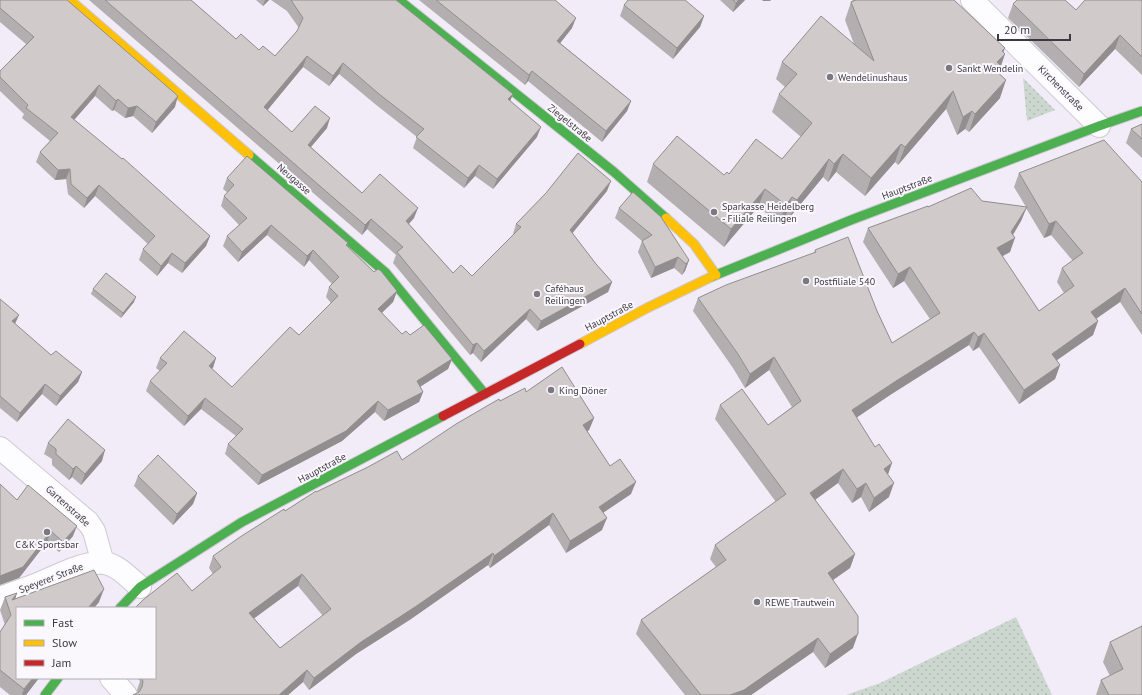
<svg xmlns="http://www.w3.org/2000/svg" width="1142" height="695" font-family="'PT Sans',sans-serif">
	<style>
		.grass { fill: url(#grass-dots) }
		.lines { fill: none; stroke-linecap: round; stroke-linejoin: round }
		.street-casing { stroke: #cec9d3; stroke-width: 24 }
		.fast-casing { stroke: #cec9d3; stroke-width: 11 }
		.slow-casing { stroke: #cec9d3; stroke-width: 11 }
		.jam-casing { stroke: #cec9d3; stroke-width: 11 }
		.street { stroke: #fdfcfe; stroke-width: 22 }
		.fast { stroke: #4caf50; stroke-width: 9 }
		.slow { stroke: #ffc107; stroke-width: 9 }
		.jam { stroke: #c62828; stroke-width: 9 }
		.wall { fill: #b3aeaf; fill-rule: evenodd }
		.shaded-wall { fill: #928d8e }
		.building { fill: #d0cacb; stroke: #928d8e; fill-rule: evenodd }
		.poi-dot { fill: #7c7882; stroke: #faf8fd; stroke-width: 1.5 }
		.labels { text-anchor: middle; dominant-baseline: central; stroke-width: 4; stroke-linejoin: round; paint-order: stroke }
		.poi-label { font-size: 10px; fill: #3d3943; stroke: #faf8fd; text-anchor: start }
		.street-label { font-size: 10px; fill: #3d3943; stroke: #faf8fd }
	</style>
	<defs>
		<pattern id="grass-dots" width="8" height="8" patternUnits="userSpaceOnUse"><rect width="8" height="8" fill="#ccd8cf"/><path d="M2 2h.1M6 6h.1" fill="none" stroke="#b0bab3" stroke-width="1.8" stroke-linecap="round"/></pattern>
	</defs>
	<rect width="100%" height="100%" fill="#f1ecf7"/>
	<path class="grass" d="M 1023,78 L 1055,110 L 1027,121 Z
		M 1016,617 L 1052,695 L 846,695 L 880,683 Z"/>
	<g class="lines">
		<defs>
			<path id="street" d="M 972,0 L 1099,126
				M 0,448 L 88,522 L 94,531 L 103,563
				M 0,598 C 13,593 25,589 38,584 C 55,577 87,560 105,563 C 119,566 129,578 140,587
				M 111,678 L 126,695"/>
			<path id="fast" d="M 399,0 L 614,172 L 666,218
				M 249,155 L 386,273 L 485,394
				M 711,277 L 851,220 L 1099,126 L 1142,111
				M 120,608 L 140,587 L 242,522 L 443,416
				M 45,695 L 58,678"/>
			<path id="slow" d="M 70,0 L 249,155
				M 666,218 L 694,244 L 716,275
				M 580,344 L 647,308 L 711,277"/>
			<path id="jam" d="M 443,416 L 580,344"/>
		</defs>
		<use href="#street" class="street-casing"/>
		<use href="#fast" class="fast-casing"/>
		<use href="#slow" class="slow-casing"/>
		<use href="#jam" class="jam-casing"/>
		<use href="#street" class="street"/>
		<use href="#fast" class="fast"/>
		<use href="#slow" class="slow"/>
		<use href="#jam" class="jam"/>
	</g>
	<path class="wall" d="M 0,0 L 175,107 L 152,133 L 133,116 L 125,118 L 114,110 L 112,111 L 95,96 L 74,120 L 210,236 L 206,246 L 182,273 L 168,263 L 157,276 L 139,260 L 143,249 L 148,244 L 95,196 L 84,208 L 68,194 L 66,179 L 55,180 L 36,162 L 40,152 L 50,141 L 22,118 L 24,114 L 0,91 L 0,71 L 26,44 L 0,22 Z
		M 89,0 L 191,0 L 236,39 L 259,50 L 275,56 L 297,31 L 299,28 L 287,11 L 271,0 L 396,0 L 513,94 L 510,101 L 537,137 L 493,189 L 475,176 L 464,188 L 413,148 L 417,137 L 375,104 L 339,74 L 329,86 L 303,67 L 267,110 L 292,132 L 327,128 L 311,147 L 362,193 L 414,218 L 409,224 L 453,273 L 472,276 L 513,235 L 513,234 L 516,224 L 545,195 L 546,193 L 607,191 L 572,233 L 596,264 L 612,282 L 608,292 L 537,331 L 526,319 L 481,362 L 473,353 L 470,355 L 393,263 L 396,255 L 367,229 L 362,235 Z
		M 256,0 L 269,0 L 263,6 Z
		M 419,0 L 555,0 L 572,28 L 560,43 L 631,101 L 627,111 L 602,142 L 528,81 L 525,85 Z
		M 720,0 L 745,0 L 733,12 Z
		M 853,0 L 954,0 L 1003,53 L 998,73 L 1000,98 L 969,132 L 965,129 L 957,135 L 946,109 L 898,165 L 895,162 L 865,196 L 836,172 L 828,182 L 823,177 L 790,217 L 786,215 L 779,223 L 758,207 L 724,247 L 647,182 L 653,164 L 724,175 L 782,159 L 801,137 L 772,112 L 779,94 L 785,87 L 776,79 L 782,62 L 854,44 L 845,20 L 851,2 Z
		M 1142,0 L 1142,75 L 1115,49 L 1079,87 L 1008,18 L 1013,4 L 1076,10 Z
		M 624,5 L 704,16 L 700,27 L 673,59 L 620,16 Z
		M 1142,124 L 1142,158 L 1126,143 L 1131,129 Z
		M 1019,173 L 1142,182 L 1142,335 L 1120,302 L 1096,318 L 1098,321 L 1093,335 L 1057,360 L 1060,365 L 1055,379 L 1019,404 L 979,347 L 973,351 L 969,345 L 890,395 L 856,418 L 875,447 L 892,463 L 888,474 L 889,497 L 869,512 L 861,497 L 852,503 L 838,483 L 815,500 L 855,554 L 850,568 L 833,580 L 853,648 L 825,668 L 813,652 L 751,695 L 685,695 L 636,634 L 641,620 L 716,567 L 710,559 L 715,545 L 776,502 L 715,419 L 720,405 L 768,425 L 792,407 L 769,370 L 745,388 L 733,368 L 693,311 L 698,298 L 814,253 L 815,250 L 877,311 L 892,343 L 930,319 L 904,281 L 893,288 L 863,242 L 868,228 L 928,207 L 982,201 L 1026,207 L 1014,187 ZM 1026,208 L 1044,238 L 1051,235 L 1073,261 L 1062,268 L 1057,282 L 1064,293 L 1039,311 L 1002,256 L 1010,252 L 1013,235 L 1021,221 Z
		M 227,178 L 348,243 L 347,246 L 374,272 L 397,291 L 393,302 L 382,313 L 402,334 L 410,335 L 452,359 L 448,369 L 420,387 L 423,392 L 419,402 L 384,421 L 375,412 L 342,441 L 258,485 L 225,454 L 228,444 L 236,436 L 201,409 L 184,426 L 146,391 L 150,381 L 160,371 L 156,368 L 160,358 L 216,358 L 212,369 L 232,387 L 299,335 L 331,303 L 326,297 L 329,287 L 332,284 L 309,260 L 304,267 L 267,235 L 238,262 L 223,246 L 227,236 L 239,225 L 221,206 L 224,196 L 228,193 L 223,189 Z
		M 619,208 L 689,260 L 685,271 L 682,275 L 674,268 L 651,278 L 638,252 L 642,241 L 615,218 Z
		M 93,289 L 134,302 L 121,318 L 91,294 Z
		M 0,299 L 15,324 L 51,355 L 82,372 L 78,382 L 56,406 L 42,394 L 17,422 L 0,408 Z
		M 526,392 L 594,418 L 589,430 L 587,431 L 610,466 L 631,494 L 603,513 L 602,530 L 566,553 L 549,525 L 490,568 L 488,565 L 411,619 L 356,654 L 309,690 L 303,682 L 288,695 L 133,695 L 138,693 L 137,690 L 140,681 L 137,678 L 155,678 L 192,591 L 213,574 L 209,568 L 213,556 L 285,511 L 316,492 L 402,460 L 500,401 ZM 298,586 L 323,616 L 280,648 L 254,618 Z
		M 48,443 L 102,461 L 81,485 L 72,477 L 69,480 L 52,465 L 52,459 L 44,454 Z
		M 138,476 L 197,493 L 193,504 L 173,525 L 134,486 Z
		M 17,500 L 73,536 L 59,552 L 47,542 L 19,578 Z
		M 5,597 L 16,598 L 99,602 L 94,608 L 17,608 L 39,678 L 26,695 L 10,695 L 0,687 L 0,632 L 5,625 L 0,610 Z
		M 1110,642 L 1142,695 L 1096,695 L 1101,680 L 1110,676 L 1103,662 Z"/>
	<path class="shaded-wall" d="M 265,0 L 269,0 L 263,6 Z
		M 739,0 L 745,0 L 733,12 L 736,3 Z
		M 763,0 L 771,0 L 770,1 L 762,1 Z
		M 704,16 L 700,27 L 673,59 L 677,48 Z
		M 576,18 L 572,28 L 554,51 L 557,41 Z
		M 1120,35 L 1115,49 L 1079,87 L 1084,74 Z
		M 1005,48 L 1001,58 L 1005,54 L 995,84 L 997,62 L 1002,51 Z
		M 307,56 L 303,67 L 261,118 L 264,107 Z
		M 343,63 L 339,74 L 329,86 L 333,76 Z
		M 532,71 L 528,81 L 525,85 L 529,75 Z
		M 1006,80 L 1000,98 L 969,132 L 975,114 Z
		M 99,85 L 95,96 L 67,128 L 71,117 Z
		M 953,91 L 946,109 L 898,165 L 905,147 Z
		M 513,94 L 509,104 L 508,99 Z
		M 178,96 L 175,107 L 152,133 L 156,122 Z
		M 118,99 L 114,110 L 112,111 L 116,101 Z
		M 631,101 L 627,111 L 602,142 L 606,131 Z
		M 137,106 L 133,116 L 125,118 L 128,108 Z
		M 972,111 L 965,129 L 957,135 L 963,117 Z
		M 330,118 L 327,128 L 304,155 L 308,145 Z
		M 541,127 L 537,137 L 493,189 L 497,179 Z
		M 901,144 L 895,162 L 865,196 L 871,178 Z
		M 843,154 L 836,172 L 828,182 L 834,164 Z
		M 829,159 L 823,177 L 790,217 L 797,200 Z
		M 479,165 L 475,176 L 464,188 L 468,178 Z
		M 70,169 L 66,179 L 55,180 L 58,170 Z
		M 611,181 L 607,191 L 566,241 L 570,230 Z
		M 99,185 L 95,196 L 84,208 L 87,198 Z
		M 765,189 L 758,207 L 724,247 L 731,229 Z
		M 792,197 L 786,215 L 779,223 L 786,205 Z
		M 1027,207 L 1021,221 L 1009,241 L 1015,238 L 1010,252 L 992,262 L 997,248 L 1011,232 Z
		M 418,208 L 414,218 L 402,231 L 406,221 Z
		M 371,219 L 367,229 L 362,235 L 365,225 Z
		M 1056,221 L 1051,235 L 1044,238 L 1049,224 Z
		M 271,225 L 267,235 L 238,262 L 242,252 Z
		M 210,236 L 206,246 L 182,273 L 185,263 Z
		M 313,250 L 309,260 L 304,267 L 307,256 Z
		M 172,253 L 168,263 L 157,276 L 161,266 Z
		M 678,257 L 674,268 L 651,278 L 655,267 Z
		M 689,260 L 685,271 L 682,275 L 686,264 Z
		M 910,267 L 904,281 L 893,288 L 898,274 Z
		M 612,282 L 608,292 L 537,331 L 541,321 Z
		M 1125,288 L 1120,302 L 1086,326 L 1091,312 Z
		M 397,291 L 393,302 L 375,319 L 378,309 Z
		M 136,297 L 134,302 L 121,318 L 123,313 Z
		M 530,309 L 526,319 L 481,362 L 484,351 Z
		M 19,315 L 15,324 L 12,321 Z
		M 1098,321 L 1093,335 L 1047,367 L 1052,354 Z
		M 974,332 L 969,345 L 890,395 L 847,424 L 852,410 L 896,381 Z
		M 984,333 L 979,347 L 973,351 L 978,337 Z
		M 477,343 L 473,353 L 470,355 L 473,345 Z
		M 774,357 L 769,370 L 745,388 L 750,374 Z
		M 216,358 L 213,368 L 205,376 L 209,366 Z
		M 452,359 L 448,369 L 413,391 L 417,381 Z
		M 1060,365 L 1055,379 L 1019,404 L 1024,390 Z
		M 82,372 L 78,382 L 56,406 L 60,396 Z
		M 45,384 L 42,394 L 17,422 L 20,413 Z
		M 423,392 L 419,402 L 384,421 L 388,410 Z
		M 205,398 L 201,409 L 184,426 L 188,416 Z
		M 378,401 L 375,412 L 342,441 L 258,485 L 262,475 Z
		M 594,418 L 589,430 L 579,437 L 583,425 Z
		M 105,450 L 102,461 L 81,485 L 85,474 Z
		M 892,463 L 887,477 L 884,469 Z
		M 76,466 L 72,477 L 69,480 L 73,469 Z
		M 843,469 L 838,483 L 805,507 L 810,493 Z
		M 636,482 L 631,494 L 595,518 L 599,507 Z
		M 866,483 L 861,497 L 852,503 L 857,489 Z
		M 894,483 L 889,497 L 869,512 L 874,498 Z
		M 197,493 L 193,504 L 173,525 L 177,514 Z
		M 553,513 L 549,525 L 490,568 L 494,556 Z
		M 607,518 L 602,530 L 566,553 L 570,541 Z
		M 77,526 L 73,536 L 59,552 L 63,542 Z
		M 51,531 L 47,542 L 19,578 L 0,585 L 0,576 Z
		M 493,553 L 488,565 L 411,619 L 356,654 L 309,690 L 314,678 L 361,642 Z
		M 855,554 L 850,568 L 823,587 L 828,573 Z
		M 302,574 L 298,586 L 245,625 L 249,613 Z
		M 104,589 L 99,602 L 94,608 L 88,608 Z
		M 17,593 L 13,607 L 12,600 Z
		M 858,634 L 853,648 L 825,668 L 830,654 Z
		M 818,638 L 813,652 L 751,695 L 730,695 Z
		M 307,670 L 303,682 L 288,695 L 279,695 Z
		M 33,678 L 39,678 L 26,695 L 22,695 L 24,689 Z"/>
	<path class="building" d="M 0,0 L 67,0 L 178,96 L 156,122 L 137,106 L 128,108 L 118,99 L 116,101 L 99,85 L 71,117 L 122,159 L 123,158 L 210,236 L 185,263 L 172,253 L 161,266 L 143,249 L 155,236 L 99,185 L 87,198 L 71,184 L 70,169 L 58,170 L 40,152 L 58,133 L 26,108 L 28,105 L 0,77 L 0,71 L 34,37 L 0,8 Z
		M 105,0 L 191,0 L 236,39 L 241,34 L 259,50 L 263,46 L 275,56 L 297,31 L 303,18 L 291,0 L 396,0 L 513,94 L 508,99 L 541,127 L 497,179 L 479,165 L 468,178 L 416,137 L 424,129 L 379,94 L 343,63 L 333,76 L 307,56 L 264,107 L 292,132 L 315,106 L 330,118 L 308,145 L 362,193 L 380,174 L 418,208 L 406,221 L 453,273 L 461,265 L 472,276 L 521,227 L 516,224 L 546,193 L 578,153 L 611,181 L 570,230 L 596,264 L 612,282 L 541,321 L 530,309 L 484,351 L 477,343 L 473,345 L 397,252 L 403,247 L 371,219 L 365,225 Z
		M 436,0 L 555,0 L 576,18 L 557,41 L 631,101 L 606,131 L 532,71 L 529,75 Z
		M 628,0 L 685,0 L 704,16 L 677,48 L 624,5 Z
		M 733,0 L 739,0 L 736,3 Z
		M 856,0 L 954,0 L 1005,48 L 1002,51 L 1005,54 L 997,62 L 1001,66 L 996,71 L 1006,80 L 975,114 L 972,111 L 963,117 L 953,91 L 905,147 L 901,144 L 871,178 L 843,154 L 834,164 L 829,159 L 797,200 L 792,197 L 786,205 L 765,189 L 731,229 L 653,164 L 677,136 L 724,175 L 727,172 L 729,174 L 756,139 L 782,159 L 812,123 L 779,94 L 797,74 L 782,62 L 821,16 L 874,61 L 851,2 Z
		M 1017,0 L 1065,0 L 1076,10 L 1085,0 L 1142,0 L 1142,57 L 1120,35 L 1084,74 L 1013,4 Z
		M 1142,124 L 1142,139 L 1131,129 Z
		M 1104,140 L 1142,182 L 1142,314 L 1125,288 L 1091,312 L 1098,321 L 1052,354 L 1060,365 L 1024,390 L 984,333 L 978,337 L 974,332 L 896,381 L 852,410 L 875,447 L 879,444 L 892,463 L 884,469 L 894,483 L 874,498 L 866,483 L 857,489 L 843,469 L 810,493 L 855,554 L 828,573 L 858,616 L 858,634 L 830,654 L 818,638 L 744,690 L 730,695 L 701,695 L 641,620 L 726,560 L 715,545 L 786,494 L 720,405 L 742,389 L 768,425 L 801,401 L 774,357 L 750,374 L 738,354 L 698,298 L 726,285 L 816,252 L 815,250 L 848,237 L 877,311 L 892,343 L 940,313 L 910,267 L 898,274 L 868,228 L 928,206 L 928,207 L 971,188 L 982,201 L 1027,207 L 1011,232 L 1015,238 L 997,248 L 1039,311 L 1074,286 L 1062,268 L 1083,253 L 1056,221 L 1049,224 L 1019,173 Z
		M 247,156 L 348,243 L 346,245 L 374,272 L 378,269 L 381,271 L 397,291 L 378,309 L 402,334 L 406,331 L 410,335 L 424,325 L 452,359 L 417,381 L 423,392 L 388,410 L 378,401 L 346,431 L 262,475 L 228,444 L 243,429 L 205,398 L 188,416 L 150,381 L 167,363 L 160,358 L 184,331 L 216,358 L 209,366 L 232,387 L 290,327 L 299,335 L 338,296 L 329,287 L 339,277 L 313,250 L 307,256 L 271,225 L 242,252 L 227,236 L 247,218 L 224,196 L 234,185 L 227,178 Z
		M 633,192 L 661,217 L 689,260 L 686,264 L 678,257 L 655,267 L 642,241 L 652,235 L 619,208 Z
		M 106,273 L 136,297 L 123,313 L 93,289 Z
		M 0,299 L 19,315 L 12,321 L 51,355 L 56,351 L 82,372 L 60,396 L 45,384 L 20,413 L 0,396 Z
		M 562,367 L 594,418 L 583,425 L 610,466 L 620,459 L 636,482 L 599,507 L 607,518 L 570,541 L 553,513 L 494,556 L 493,553 L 415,607 L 361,642 L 314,678 L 307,670 L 279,695 L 133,695 L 139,692 L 142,687 L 143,681 L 141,678 L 155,678 L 155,608 L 135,608 L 143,600 L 177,573 L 192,591 L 221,567 L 213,556 L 240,537 L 284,509 L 285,511 L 316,491 L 316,492 L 368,467 L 397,451 L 402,460 L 456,424 L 499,399 L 500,401 L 525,388 L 526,392 ZM 302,574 L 331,609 L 280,648 L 249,613 Z
		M 68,419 L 105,450 L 85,474 L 76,466 L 73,469 L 56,454 L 56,449 L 48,443 Z
		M 158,455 L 197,493 L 177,514 L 138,476 Z
		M 0,484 L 17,500 L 28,485 L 77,526 L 63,542 L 51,531 L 23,567 L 0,576 Z
		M 94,570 L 104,589 L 88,608 L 17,608 L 17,678 L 33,678 L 24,689 L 0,670 L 0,632 L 11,615 L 5,597 L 17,593 L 12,600 Z
		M 1142,626 L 1142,695 L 1109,695 L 1101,680 L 1123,669 L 1110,642 Z"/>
	<g class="poi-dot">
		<circle cx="949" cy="68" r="4"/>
		<circle cx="830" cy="77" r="4"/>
		<circle cx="714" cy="212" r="4"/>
		<circle cx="806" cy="281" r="4"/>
		<circle cx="537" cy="294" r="4"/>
		<circle cx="551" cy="390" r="4"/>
		<circle cx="47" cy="532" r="4"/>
		<circle cx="757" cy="602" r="4"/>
	</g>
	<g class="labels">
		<g class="poi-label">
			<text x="957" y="68">Sankt Wendelin</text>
			<text x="838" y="77">Wendelinushaus</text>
			<text x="722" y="206">Sparkasse Heidelberg<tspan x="722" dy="12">- Filiale Reilingen</tspan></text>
			<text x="814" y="281">Postfiliale 540</text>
			<text x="545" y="288">Caféhaus<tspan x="545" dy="12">Reilingen</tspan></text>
			<text x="559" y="390">King Döner</text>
			<text x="47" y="544" text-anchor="middle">C&amp;K Sportsbar</text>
			<text x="765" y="602">REWE Trautwein</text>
		</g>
		<g class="street-label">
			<text transform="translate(1061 88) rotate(45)">Kirchenstraße</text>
			<text transform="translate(570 123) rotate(39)">Ziegelstraße</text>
			<text transform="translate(294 179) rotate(41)">Neugasse</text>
			<text transform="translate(907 187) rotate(-21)">Hauptstraße</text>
			<text transform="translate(609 316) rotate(-28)">Hauptstraße</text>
			<text transform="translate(322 468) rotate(-28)">Hauptstraße</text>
			<text transform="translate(68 506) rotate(42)">Gartenstraße</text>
			<text transform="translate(51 578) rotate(-21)">Speyerer Straße</text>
		</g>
	</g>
	<rect x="16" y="607" width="140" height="72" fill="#faf8fd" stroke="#aeacb3"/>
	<rect x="24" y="620" width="20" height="6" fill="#4caf50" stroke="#aeacb3"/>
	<text x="52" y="627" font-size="12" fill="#3d3943">Fast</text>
	<rect x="24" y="640" width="20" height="6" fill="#ffc107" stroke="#aeacb3"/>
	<text x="52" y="647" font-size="12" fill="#3d3943">Slow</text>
	<rect x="24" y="660" width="20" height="6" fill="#c62828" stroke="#aeacb3"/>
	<text x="52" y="667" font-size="12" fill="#3d3943">Jam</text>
	<path d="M998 34v6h72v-6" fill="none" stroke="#3d3943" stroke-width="2"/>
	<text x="1004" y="34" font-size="12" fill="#3d3943" stroke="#faf8fd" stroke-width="3" paint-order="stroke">20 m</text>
</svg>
